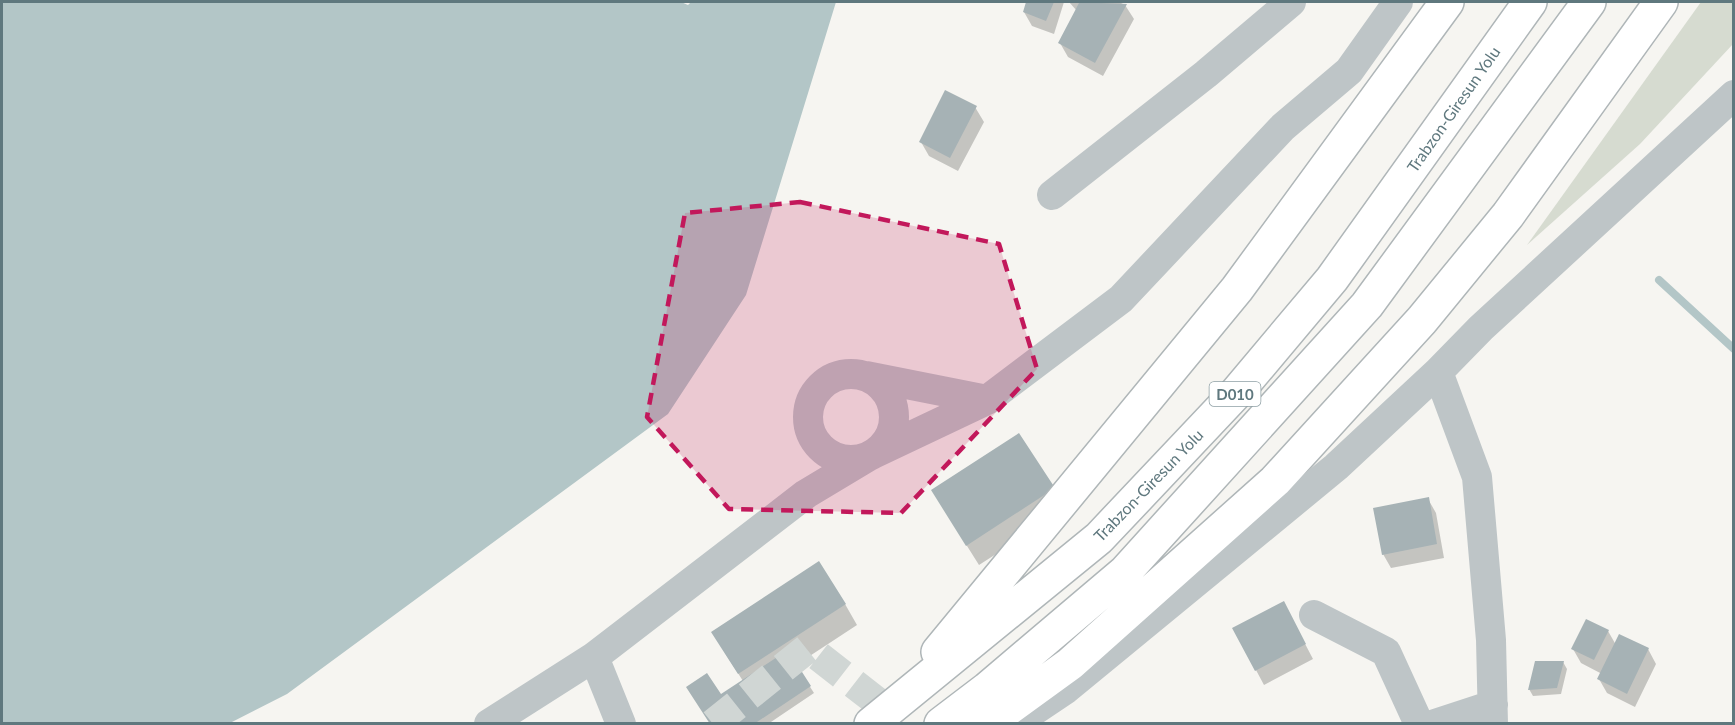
<svg xmlns="http://www.w3.org/2000/svg" width="1735" height="725" font-family="Lato,sans-serif">
	<style>
		.green { fill: #d6dbd0 }
		.water { fill: #b3c6c7 }
		.shadow { fill: #0003 }
		.lines { fill: none; stroke-linecap: round; stroke-linejoin: round }
		.stream { stroke: #b3c6c7; stroke-width: 8 }
		.building { fill: #a6b2b5 }
		.minor-tunnel { stroke: #d0d6d4; stroke-width: 30; stroke-dasharray: 30 15; stroke-linecap: butt }
		.highway-casing { stroke: #afb6b8; stroke-width: 36 }
		.minor { stroke: #bec5c7; stroke-width: 30 }
		.highway { stroke: #fff; stroke-width: 33 }
		.marked { fill: #c2185b; fill-opacity: 0.2; stroke: #c2185b; stroke-width: 4.5; stroke-dasharray: 12 8; stroke-linejoin: round }
		.labels { text-anchor: middle; dominant-baseline: central; stroke-width: 6; stroke-linejoin: round; paint-order: stroke }
		.shield { fill: #fff; stroke: #8fa0a5; stroke-width: 1.5 }
		.shield-label { font-size: 15px; font-weight: bold; fill: #5f787e }
		.street-label { font-size: 16px; fill: #5f787e; stroke: #fff }
	</style>
	<rect width="100%" height="100%" fill="#f6f5f1"/>
	<path class="green" d="M 1701,2 L 1733,2 L 1733,44 L 1640,144 L 1527,245 Z"/>
	<path class="water" d="M 2,2 L 681,2 L 688,5 L 691,2 L 836,2 L 746,295 L 668,414 L 287,694 L 230,723 L 2,723 Z"/>
	<path class="shadow" d="M 1028,2 L 1064,2 L 1054,34 L 1032,26 L 1024,12 Z
		M 1069,2 L 1119,2 L 1125,5 L 1134,19 L 1103,76 L 1068,57 L 1060,43 L 1077,11 Z
		M 975,107 L 984,122 L 958,171 L 929,156 L 921,142 Z
		M 1053,489 L 1065,510 L 979,565 L 945,511 Z
		M 1428,499 L 1436,513 L 1444,558 L 1391,568 L 1383,554 Z
		M 845,604 L 857,625 L 796,665 L 814,693 L 768,724 L 712,724 L 721,696 L 743,681 L 725,653 Z
		M 1291,617 L 1313,659 L 1264,685 L 1234,629 Z
		M 1608,631 L 1616,645 L 1648,649 L 1656,664 L 1635,707 L 1607,693 L 1599,679 L 1602,674 L 1581,663 L 1573,649 Z
		M 1563,662 L 1567,669 L 1561,694 L 1533,696 L 1529,689 Z"/>
	<g class="lines">
		<path class="stream" d="M 1659,280 L 1734,349"/>
	</g>
	<path class="building" d="M 1026,2 L 1054,2 L 1046,21 L 1023,12 Z
		M 1076,2 L 1127,4 L 1095,63 L 1058,43 L 1079,3 Z
		M 945,90 L 977,106 L 950,158 L 919,142 Z
		M 1019,433 L 1055,488 L 966,546 L 931,490 Z
		M 1429,497 L 1437,544 L 1382,555 L 1373,508 Z
		M 819,561 L 846,604 L 738,674 L 711,632 Z
		M 1284,601 L 1306,644 L 1255,671 L 1232,628 Z
		M 1586,619 L 1609,630 L 1594,660 L 1571,649 Z
		M 1619,634 L 1649,648 L 1627,694 L 1597,679 Z
		M 788,650 L 811,686 L 754,724 L 710,724 L 686,687 L 707,673 L 721,694 Z
		M 1535,661 L 1564,661 L 1557,688 L 1528,690 Z"/>
	<g class="lines">
		<path class="minor-tunnel" d="M 713,724 L 808,648 L 889,711"/>
		<defs>
			<path id="highway" d="M 938,652 L 1237,289 L 1447,2
				M 871,724 L 1099,538 L 1237,392 L 1332,279 L 1530,2
				M 941,724 L 987,689 L 1125,572 L 1367,305 L 1589,2
				M 987,724 L 1070,664 L 1275,481 L 1422,320 L 1508,215 L 1661,2"/>
		</defs>
		<use href="#highway" class="highway-casing"/>
		<path class="minor" d="M 1052,195 L 1206,74 L 1291,2
			M808 417a43 43 0 1 1 86 0a43 43 0 1 1-86 0Z
			M 866,376 L 987,400
			M 1314,615 L 1386,652 L 1419,724
			M 594,657 L 621,724
			M 489,724 L 594,657 L 806,494 L 871,455 L 987,400 L 1121,299 L 1283,127 L 1349,71 L 1398,2
			M 1014,724 L 1066,689 L 1336,467 L 1438,372
			M 1435,724 L 1493,705
			M 1493,724 L 1491,640 L 1477,477 L 1438,372 L 1481,328 L 1734,95"/>
		<use href="#highway" class="highway"/>
	</g>
	<path class="marked" d="M 800,202 L 999,244 L 1037,369 L 901,513 L 729,509 L 647,417 L 685,213 Z"/>
	<g class="labels">
		<rect class="shield" x="1209.5" y="382" width="51" height="24" rx="4.5"/>
		<g class="shield-label">
			<text x="1235" y="394">D010</text>
		</g>
		<g class="street-label">
			<text transform="translate(1453 109) rotate(-55)">Trabzon-Giresun Yolu</text>
			<text transform="translate(1148 485) rotate(-46)">Trabzon-Giresun Yolu</text>
		</g>
	</g>
	<rect width="1735" height="725" fill="none" stroke="#5f787e" stroke-width="6"/>
</svg>
